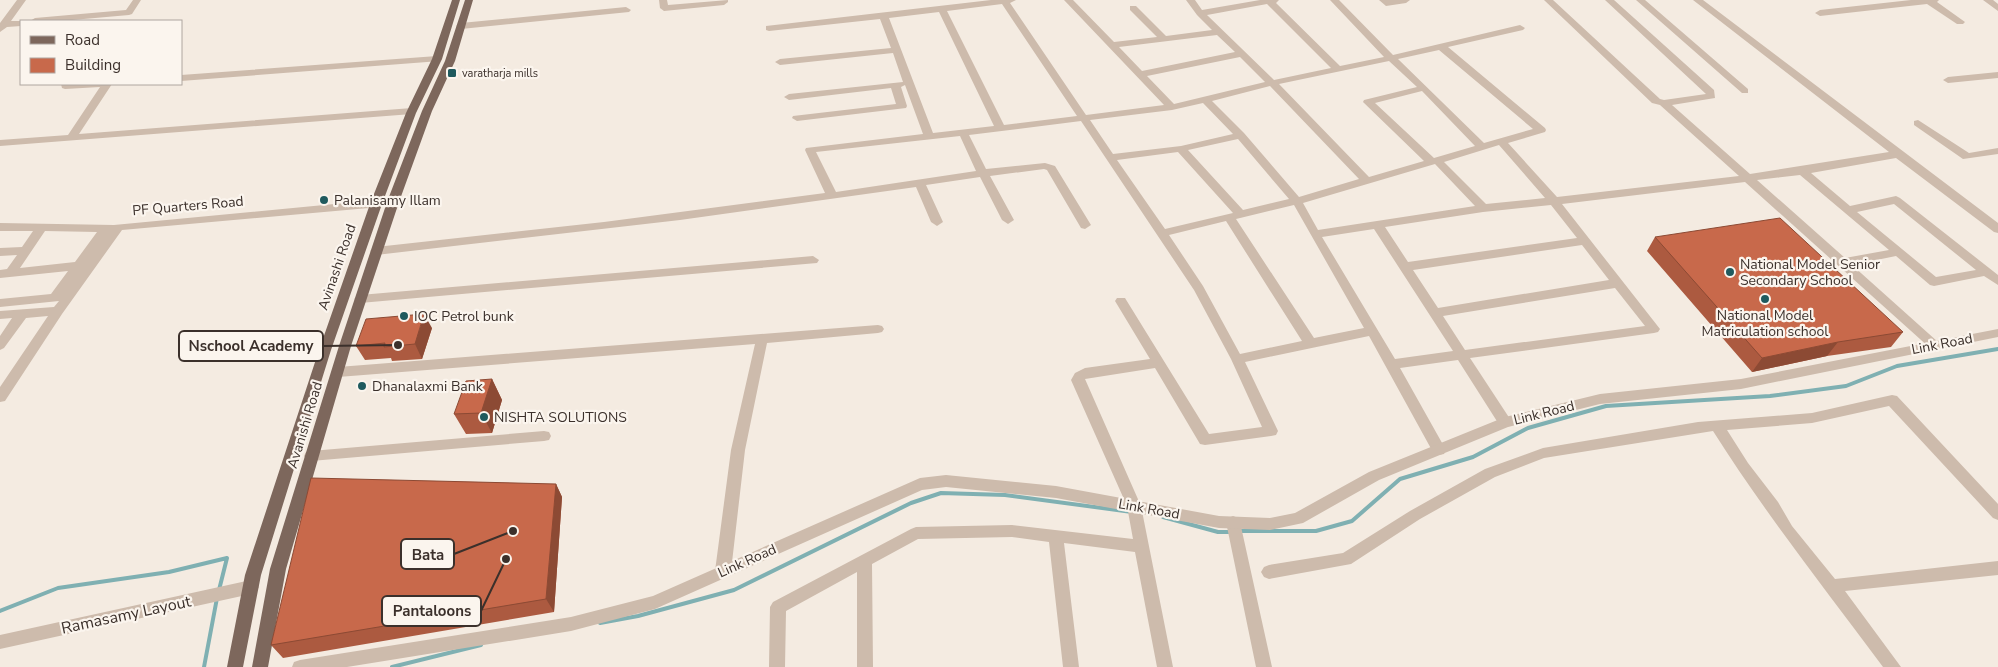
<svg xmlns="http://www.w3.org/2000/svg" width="1998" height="667" font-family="'Nunito Sans',sans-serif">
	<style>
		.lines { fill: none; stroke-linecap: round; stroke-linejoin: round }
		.stream { stroke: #7fb0b2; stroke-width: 4 }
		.minor { fill: #cdbbac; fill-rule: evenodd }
		.tertiary { fill: #cdbbac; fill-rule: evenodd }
		.primary { fill: #7d675c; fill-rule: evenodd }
		.wall { fill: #ac5a40 }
		.shaded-wall { fill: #8c4a34 }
		.building { fill: #c8694b; stroke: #8c4a34 }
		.poi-dot { fill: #1f5a5e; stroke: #fbf5ee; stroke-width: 2 }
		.labels { text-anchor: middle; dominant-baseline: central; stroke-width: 4.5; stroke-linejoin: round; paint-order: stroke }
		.far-poi-label { font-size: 11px; fill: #3b302b; stroke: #fbf5ee; text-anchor: start }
		.poi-label { font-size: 14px; fill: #3b302b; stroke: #fbf5ee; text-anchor: start }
		.street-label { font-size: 14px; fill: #3b302b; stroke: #fbf5ee }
		.near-street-label { font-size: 16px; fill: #3b302b; stroke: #fbf5ee }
		.leader { fill: none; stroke: #3b302b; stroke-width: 2 }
		.callout-dot { fill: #3b302b; stroke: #fbf5ee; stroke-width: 2 }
		.callout { fill: #fbf5ee; stroke: #3b302b; stroke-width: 2 }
		.callout-label { font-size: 15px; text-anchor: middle; font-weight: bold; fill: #3b302b }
	</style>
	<rect width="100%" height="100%" fill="#f4ebe1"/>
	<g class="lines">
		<path class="stream" d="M 1163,517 L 1218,532 L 1232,532
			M 1238,531 L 1316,531 L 1352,521 L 1400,479 L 1473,457 L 1528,428 L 1606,406 L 1770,396 L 1846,386 L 1897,366 L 1998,349
			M 0,611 L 58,588 L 169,572 L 227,558 L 219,590
			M 600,623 L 638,616 L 734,590 L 911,503 L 941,493 L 1005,495 L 1132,512
			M 204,667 L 217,598
			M 392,667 L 481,645"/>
		<path class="minor" d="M 17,0 L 26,0 L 11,21 L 24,21 L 21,21 L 21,26 L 7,27 L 0,32 L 0,23 Z
			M 133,0 L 141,0 L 132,14 L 129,15 L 61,21 L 30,21 L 35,18 L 126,10 Z
			M 659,0 L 667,0 L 668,5 L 728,0 L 728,2 L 724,5 L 664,11 L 660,8 Z
			M 991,0 L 1016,0 L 1010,3 L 1086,115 L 1164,105 L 1064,0 L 1073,0 L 1114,42 L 1157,37 L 1130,10 L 1130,6 L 1136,6 L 1166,36 L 1212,30 L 1197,15 L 1186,0 L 1195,0 L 1202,10 L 1260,0 L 1279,0 L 1276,3 L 1340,66 L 1384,57 L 1330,0 L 1339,0 L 1393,55 L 1520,25 L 1525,28 L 1523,30 L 1448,47 L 1545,128 L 1546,130 L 1545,132 L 1508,143 L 1557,197 L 1739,176 L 1660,105 L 1652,103 L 1544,0 L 1553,0 L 1660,99 L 1664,100 L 1706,94 L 1605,0 L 1614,0 L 1714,90 L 1715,98 L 1672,105 L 1750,174 L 1889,152 L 1693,0 L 1703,0 L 1998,223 L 1998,233 L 1994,232 L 1896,158 L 1811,173 L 1850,206 L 1896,196 L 1900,198 L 1998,275 L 1998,285 L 1984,276 L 1934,286 L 1930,285 L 1896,256 L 1852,265 L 1938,342 L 1940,345 L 1938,348 L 1930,348 L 1745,182 L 1562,204 L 1660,329 L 1658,332 L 1654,333 L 1470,358 L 1512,422 L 1510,426 L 1505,427 L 1500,426 L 1458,360 L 1400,368 L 1446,450 L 1444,454 L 1439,455 L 1434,454 L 1369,336 L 1245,362 L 1278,431 L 1276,435 L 1271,436 L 1205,445 L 1200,444 L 1155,368 L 1085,379 L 1141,506 L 1173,667 L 1157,667 L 1135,552 L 1064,543 L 1079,667 L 1063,667 L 1049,542 L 1012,537 L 918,539 L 872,564 L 873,667 L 857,667 L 857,572 L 786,611 L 785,667 L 769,667 L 770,607 L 773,602 L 911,529 L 916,527 L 1012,525 L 1133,539 L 1127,506 L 1071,380 L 1075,373 L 1085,368 L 1150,359 L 1115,301 L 1117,298 L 1125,298 L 1209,434 L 1262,427 L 1231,359 L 1194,290 L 1081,121 L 969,135 L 986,169 L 1045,163 L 1055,166 L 1091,225 L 1085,229 L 1081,228 L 1047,170 L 1044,169 L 990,176 L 1014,220 L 1008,224 L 1002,220 L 980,177 L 926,185 L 943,222 L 937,226 L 931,222 L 916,187 L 680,220 L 376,255 L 370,251 L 376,247 L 604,222 L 825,193 L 805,150 L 806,148 L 923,134 L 905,85 L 901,87 L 907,106 L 906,108 L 797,121 L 792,118 L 793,116 L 896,104 L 891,88 L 789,100 L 784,97 L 789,94 L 903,82 L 893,53 L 780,65 L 775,62 L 780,59 L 891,48 L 880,19 L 769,31 L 766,30 L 766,26 ZM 1002,4 L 1077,116 L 1004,125 L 947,11 ZM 1267,4 L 1331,68 L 1274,80 L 1207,15 ZM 939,12 L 994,126 L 933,133 L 889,18 ZM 1217,35 L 1235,52 L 1142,71 L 1119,47 ZM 1439,50 L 1533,129 L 1484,143 L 1398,59 ZM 1240,57 L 1265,82 L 1174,104 L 1147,76 ZM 1389,61 L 1417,87 L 1364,100 L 1363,102 L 1424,161 L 1369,177 L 1279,84 ZM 1270,86 L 1359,179 L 1299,197 L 1244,133 L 1212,101 ZM 1422,91 L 1475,146 L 1434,158 L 1375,103 ZM 1203,103 L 1233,134 L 1181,146 L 1113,154 L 1090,120 L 1172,110 ZM 960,136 L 976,171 L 836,192 L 816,152 ZM 1238,139 L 1289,199 L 1243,210 L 1188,150 ZM 1499,145 L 1545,198 L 1486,204 L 1444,162 ZM 1178,152 L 1233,213 L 1165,229 L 1117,160 ZM 1435,164 L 1475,206 L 1318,230 L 1303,203 ZM 1800,175 L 1889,250 L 1845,258 L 1757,180 ZM 1894,204 L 1976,270 L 1936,277 L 1857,212 ZM 1294,205 L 1364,328 L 1314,338 L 1236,219 ZM 1551,205 L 1577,238 L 1408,262 L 1385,227 L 1483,212 ZM 1226,221 L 1302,341 L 1240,354 L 1203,286 L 1169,235 ZM 1374,229 L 1453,351 L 1395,359 L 1322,237 ZM 1582,245 L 1609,280 L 1438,308 L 1413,270 ZM 1615,288 L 1645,326 L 1465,350 L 1443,316 Z
			M 1379,0 L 1410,0 L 1406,3 L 1386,6 Z
			M 1636,0 L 1645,0 L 1748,89 L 1748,93 L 1742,93 Z
			M 1911,0 L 1939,0 L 1937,2 L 1965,22 L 1963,24 L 1957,24 L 1927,4 L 1820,16 L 1815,13 L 1820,10 Z
			M 1983,0 L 1993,0 L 1998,4 L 1998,11 Z
			M 626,7 L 631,10 L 629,12 L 461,29 L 456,26 L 461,23 Z
			M 437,56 L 442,59 L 440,61 L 181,81 L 181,75 Z
			M 1998,72 L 1998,78 L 1948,83 L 1943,80 L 1948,77 Z
			M 61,84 L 112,84 L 79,134 L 412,108 L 417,111 L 412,114 L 0,146 L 0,140 L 68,135 L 100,87 L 65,89 L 62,88 Z
			M 1918,120 L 1969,153 L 1998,148 L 1998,154 L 1963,159 L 1914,125 L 1914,121 Z
			M 376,200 L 380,201 L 382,204 L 380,207 L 122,230 L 62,314 L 5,401 L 0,402 L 0,387 L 48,316 L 26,318 L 4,348 L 0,350 L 0,336 L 12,318 L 0,319 L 0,311 L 54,307 L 59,301 L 0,307 L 0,299 L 51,294 L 68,271 L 0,278 L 0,270 L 7,269 L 17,255 L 0,256 L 0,248 L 22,247 L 33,231 L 0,231 L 0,223 L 114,225 ZM 45,231 L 97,232 L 75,262 L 20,268 Z
			M 813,256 L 819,260 L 817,263 L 360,303 L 354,299 L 360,295 Z
			M 878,325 L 882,326 L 884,329 L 882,332 L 878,333 L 767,343 L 745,450 L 731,571 L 728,576 L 723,578 L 718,576 L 715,571 L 731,450 L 755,344 L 338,377 L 333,375 L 332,372 L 333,369 L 338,367 Z
			M 1892,395 L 1897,396 L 1998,504 L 1998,520 L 1993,518 L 1889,406 L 1812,423 L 1727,430 L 1748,463 L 1778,502 L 1792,526 L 1835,579 L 1998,561 L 1998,575 L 1845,591 L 1901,667 L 1883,667 C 1825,589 1765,513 1713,431 L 1544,458 L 1495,477 L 1420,519 L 1351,564 L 1269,579 L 1264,577 L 1261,572 L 1264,567 L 1269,565 L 1343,553 L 1410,511 L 1485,469 L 1543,448 L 1698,422 L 1812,413 Z
			M 544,431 L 549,432 L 551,436 L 549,440 L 544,441 L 311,461 L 306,460 L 304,456 L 306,452 L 311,451 Z
			M 1233,516 L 1238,518 L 1240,522 L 1272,667 L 1256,667 L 1226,522 L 1228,518 Z
			M 251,580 L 256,582 L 259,587 L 256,592 L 251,594 L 0,649 L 0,635 Z"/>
		<path class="tertiary" d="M 1998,329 L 1998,337 L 1741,389 L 1600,404 L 1508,427 L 1379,480 L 1303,523 L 1270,530 L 1219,528 L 1056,498 L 946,487 L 922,490 L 655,609 L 571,631 L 347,667 L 292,667 L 294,662 L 300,660 L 571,617 L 653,596 L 920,478 L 946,475 L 1056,486 L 1219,516 L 1270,518 L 1295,513 L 1369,472 L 1505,417 L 1600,394 L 1741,379 Z"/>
		<path class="primary" d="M 452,0 L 460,0 L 442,59 L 416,113 L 382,204 L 331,350 L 261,575 L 243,667 L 227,667 L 245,575 L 319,350 L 370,204 L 406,113 L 432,59 Z
			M 465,0 L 473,0 L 455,61 L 432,111 L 399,202 L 351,346 L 286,569 L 268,667 L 252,667 L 270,569 L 339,346 L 387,202 L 422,111 L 445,61 Z"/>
	</g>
	<path class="wall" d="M 1655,237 L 1903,332 L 1891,347 L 1827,356 L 1752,372 L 1647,251 Z
		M 432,328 L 422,359 L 392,361 L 391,358 L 365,360 L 356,346 Z
		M 492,379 L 502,400 L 492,433 L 466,434 L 454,414 Z
		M 556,484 L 562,497 L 554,612 L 283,658 L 271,645 Z"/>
	<path class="shaded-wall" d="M 424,314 L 432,328 L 422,359 L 415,344 Z
		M 1838,342 L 1827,356 L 1752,372 L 1762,358 Z
		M 492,379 L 502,400 L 492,433 L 481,413 Z
		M 556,484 L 562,497 L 554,612 L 546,599 Z"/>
	<path class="building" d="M 1780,218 L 1903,332 L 1838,342 L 1762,358 L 1655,237 Z
		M 424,314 L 415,344 L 384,347 L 385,343 L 356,346 L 366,319 Z
		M 492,379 L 481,413 L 454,414 L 466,381 Z
		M 311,478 L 556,484 L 546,599 L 271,645 Z"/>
	<g class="poi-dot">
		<rect x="447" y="68" width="10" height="10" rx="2.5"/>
		<circle cx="324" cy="200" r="5"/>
		<circle cx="1730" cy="272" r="5"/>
		<circle cx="1765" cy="299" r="5"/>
		<circle cx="404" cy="316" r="5"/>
		<circle cx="362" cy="386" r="5"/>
		<circle cx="484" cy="417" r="5"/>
	</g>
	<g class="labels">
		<g class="far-poi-label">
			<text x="462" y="73">varatharja mills</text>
		</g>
		<g class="poi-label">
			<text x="334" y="200">Palanisamy Illam</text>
			<text x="1740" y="264">National Model Senior<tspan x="1740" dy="16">Secondary School</tspan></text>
			<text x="1765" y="315" text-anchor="middle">National Model<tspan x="1765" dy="16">Matriculation school</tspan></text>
			<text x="414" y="316">IOC Petrol bunk</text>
			<text x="372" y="386">Dhanalaxmi Bank</text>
			<text x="494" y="417">NISHTA SOLUTIONS</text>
		</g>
		<g class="street-label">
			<text transform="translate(188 206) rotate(-5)">PF Quarters Road</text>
			<text transform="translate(337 267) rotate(-71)">Avinashi Road</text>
			<text transform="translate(1942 344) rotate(-11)">Link Road</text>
			<text transform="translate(1544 413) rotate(-14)">Link Road</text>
			<text transform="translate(305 425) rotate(-73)">Avanishi Road</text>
			<text transform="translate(1149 509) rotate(10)">Link Road</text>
			<text transform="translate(747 561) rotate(-24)">Link Road</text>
		</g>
		<g class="near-street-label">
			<text transform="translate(126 615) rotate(-12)">Ramasamy Layout</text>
		</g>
	</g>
	<path class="leader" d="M398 345L323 346M513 531L454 554M506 559L481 611"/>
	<g class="callout-dot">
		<circle cx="398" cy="345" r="5"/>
		<circle cx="513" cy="531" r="5"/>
		<circle cx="506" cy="559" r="5"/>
	</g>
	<g class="callout">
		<rect x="179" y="331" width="144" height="30" rx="5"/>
		<rect x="401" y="539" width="53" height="30" rx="5"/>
		<rect x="382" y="596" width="99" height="30" rx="5"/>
	</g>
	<g class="callout-label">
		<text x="251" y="351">Nschool Academy</text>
		<text x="428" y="560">Bata</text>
		<text x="432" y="616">Pantaloons</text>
	</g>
	<rect x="20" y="20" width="162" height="65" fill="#fbf5ee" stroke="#aea6a0"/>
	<rect x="30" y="36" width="25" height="8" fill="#7d675c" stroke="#aea6a0"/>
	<text x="65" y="45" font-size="15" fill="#3b302b">Road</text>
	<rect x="30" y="58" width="25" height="15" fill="#c8694b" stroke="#aea6a0"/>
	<text x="65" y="70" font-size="15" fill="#3b302b">Building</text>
</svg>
